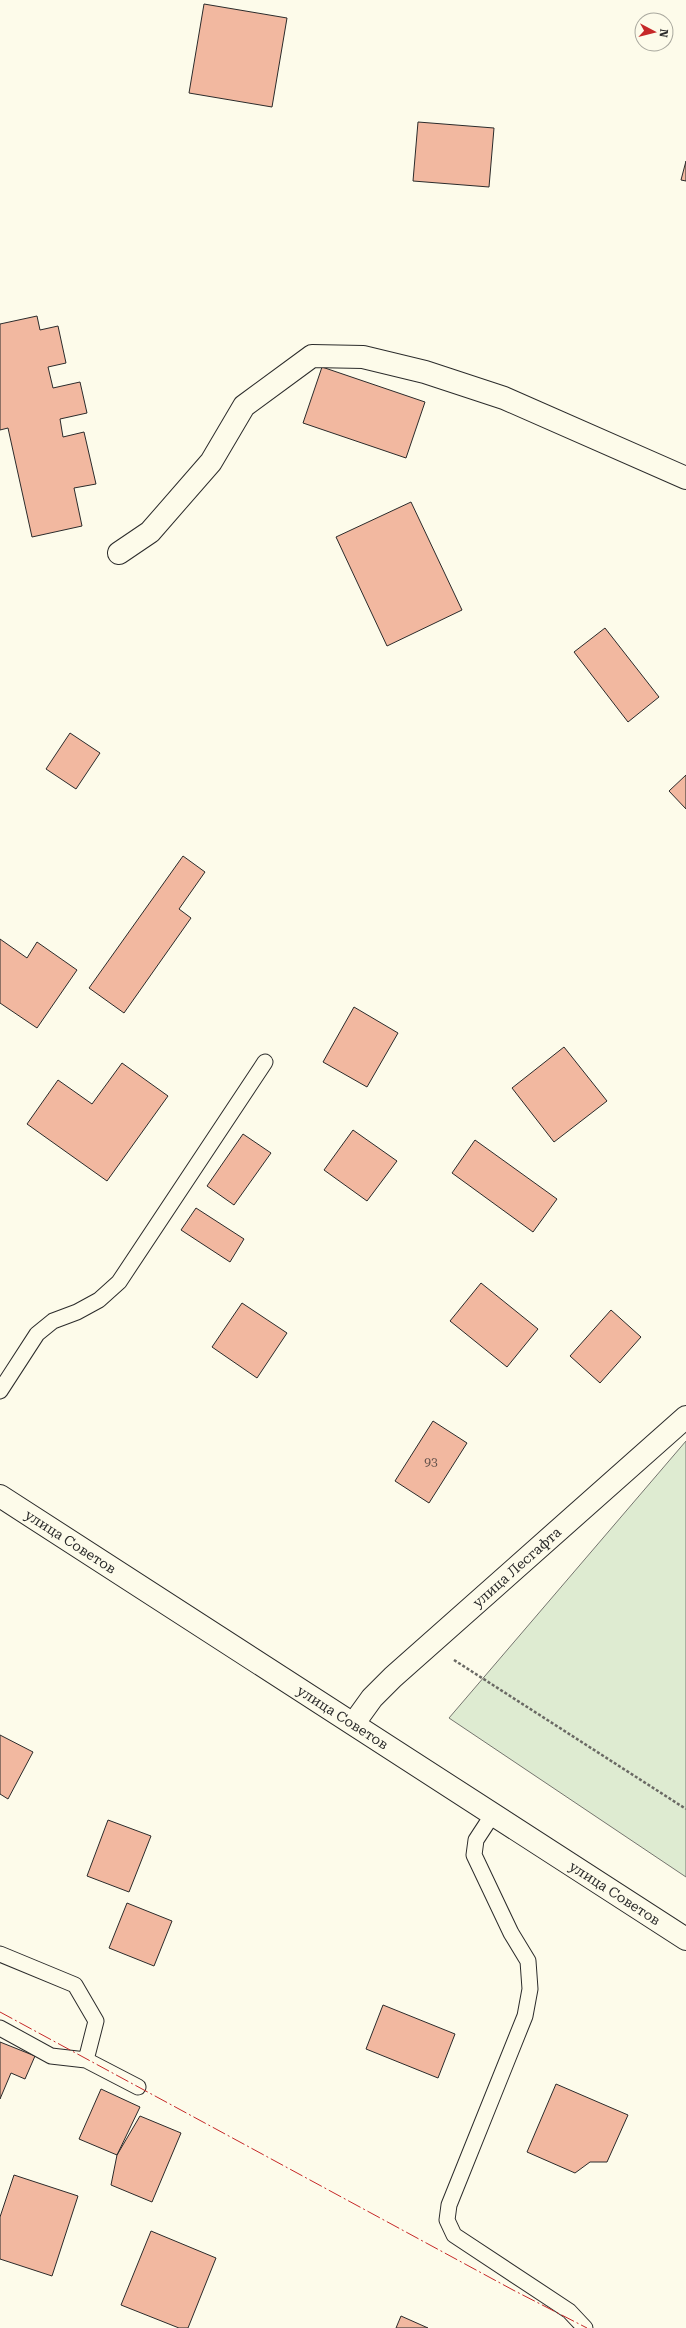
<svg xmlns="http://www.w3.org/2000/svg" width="686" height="2328" font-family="'Roboto Serif',serif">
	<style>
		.green { fill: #deebd1; stroke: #74746e }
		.building { fill: #f2b8a0; stroke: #2b2b2b }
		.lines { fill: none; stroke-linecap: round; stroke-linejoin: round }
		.service-casing { stroke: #2b2b2b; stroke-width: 17 }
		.minor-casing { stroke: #2b2b2b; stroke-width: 24 }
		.secondary-casing { stroke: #2b2b2b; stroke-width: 24 }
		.path { stroke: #6a6964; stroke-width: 2.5; stroke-dasharray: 3 2; stroke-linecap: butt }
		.service { stroke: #fdfbea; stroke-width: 15 }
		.minor { stroke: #fdfbea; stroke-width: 22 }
		.secondary { stroke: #fdfbea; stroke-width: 22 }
		.power { stroke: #c62828; stroke-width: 1; stroke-dasharray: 14 3 2 3; stroke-linecap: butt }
		.labels { text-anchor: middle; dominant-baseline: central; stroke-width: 3; stroke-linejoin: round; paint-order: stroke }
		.number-label { font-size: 12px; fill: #5d4e48 }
		.street-label { font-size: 14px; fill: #2b2b2b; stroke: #fdfbea }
	</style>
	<rect width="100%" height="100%" fill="#fdfbea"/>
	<path class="green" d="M 686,1441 L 686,1877 L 449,1718 Z"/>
	<path class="building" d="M 204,4 L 287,18 L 272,107 L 189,93 Z
		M 418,122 L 494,128 L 489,187 L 413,181 Z
		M 686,161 L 686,181 L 681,180 Z
		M 37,316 L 40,330 L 58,326 L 66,363 L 48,367 L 53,388 L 80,382 L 87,413 L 60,419 L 63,437 L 84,432 L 96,484 L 74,488 L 82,526 L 32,537 L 8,428 L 0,430 L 0,324 Z
		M 322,367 L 425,402 L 406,458 L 303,423 Z
		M 411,502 L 462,610 L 387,646 L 336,537 Z
		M 605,628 L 659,697 L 628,722 L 574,652 Z
		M 70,733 L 100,753 L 76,789 L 46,769 Z
		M 686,775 L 686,809 L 669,791 Z
		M 183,856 L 205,872 L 179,909 L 191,918 L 124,1013 L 89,988 Z
		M 0,939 L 27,958 L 37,942 L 77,970 L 37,1028 L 0,1003 Z
		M 354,1007 L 398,1033 L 367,1087 L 323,1062 Z
		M 564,1047 L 607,1101 L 554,1142 L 512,1088 Z
		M 122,1063 L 168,1096 L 107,1181 L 27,1124 L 58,1080 L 92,1104 Z
		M 353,1130 L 397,1161 L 367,1201 L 324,1170 Z
		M 243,1134 L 271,1153 L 234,1205 L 207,1186 Z
		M 475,1140 L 557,1199 L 533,1232 L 452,1173 Z
		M 196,1208 L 244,1239 L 230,1262 L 181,1230 Z
		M 481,1283 L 538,1329 L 507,1367 L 450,1321 Z
		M 242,1303 L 287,1333 L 257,1378 L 212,1347 Z
		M 611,1310 L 641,1337 L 600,1383 L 570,1356 Z
		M 433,1421 L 467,1443 L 429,1503 L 395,1481 Z
		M 0,1735 L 33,1752 L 8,1799 L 0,1794 Z
		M 108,1820 L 151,1836 L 129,1892 L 87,1876 Z
		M 127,1903 L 172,1921 L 154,1966 L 109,1948 Z
		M 383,2005 L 455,2034 L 438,2078 L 366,2049 Z
		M 0,2042 L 35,2056 L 25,2079 L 11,2073 L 0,2099 Z
		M 556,2084 L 628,2115 L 607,2162 L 590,2162 L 575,2173 L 527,2152 Z
		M 101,2089 L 140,2107 L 117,2155 L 79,2139 Z
		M 140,2116 L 181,2133 L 152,2202 L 111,2185 L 117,2155 Z
		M 14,2175 L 78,2196 L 52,2276 L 0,2259 L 0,2217 Z
		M 151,2231 L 216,2258 L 188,2328 L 179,2328 L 121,2305 Z
		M 401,2316 L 428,2328 L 396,2328 Z"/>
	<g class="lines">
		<defs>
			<path id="service" d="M 0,1391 L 37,1334 L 53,1321 L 77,1312 L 99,1300 L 119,1282 L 265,1062
				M 493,1814 L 476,1840 L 474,1855 L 511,1933 L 528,1961 L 530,1989 L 525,2016 L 449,2205 L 447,2220 L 454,2235 L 569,2311 L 585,2328
				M 0,1954 L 75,1985 L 96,2021 L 86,2060
				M 0,2028 L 51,2056 L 86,2060 L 138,2087"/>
			<g id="minor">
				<path d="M 119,553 L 150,532 L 211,462 L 244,406 L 312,356 L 363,357 L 425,372 L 504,398 L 686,478"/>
				<path id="s1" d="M 354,1723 L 372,1698 L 393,1677 L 686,1417"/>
			</g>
			<g id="secondary">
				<path id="s2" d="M 0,1496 L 686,1939"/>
			</g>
		</defs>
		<use href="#service" class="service-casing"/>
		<use href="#minor" class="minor-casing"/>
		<use href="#secondary" class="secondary-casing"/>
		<path class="path" d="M 454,1660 L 686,1809"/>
		<use href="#service" class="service"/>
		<use href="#minor" class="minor"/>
		<use href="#secondary" class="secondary"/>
		<path class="power" d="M 0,2012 L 513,2290 L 587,2328"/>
	</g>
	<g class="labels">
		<g class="number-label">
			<text x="431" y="1462">93</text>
		</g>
		<g class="street-label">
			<text stroke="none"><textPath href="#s2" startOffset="84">улица Советов</textPath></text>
			<text stroke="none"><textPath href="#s1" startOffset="226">улица Лесгафта</textPath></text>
			<text stroke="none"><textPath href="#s2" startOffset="408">улица Советов</textPath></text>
			<text stroke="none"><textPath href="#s2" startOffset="732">улица Советов</textPath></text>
		</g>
	</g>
	<g transform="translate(654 32) rotate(97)"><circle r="19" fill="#fdfbea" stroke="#a9a89e"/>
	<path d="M0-3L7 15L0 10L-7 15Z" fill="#c62828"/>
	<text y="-6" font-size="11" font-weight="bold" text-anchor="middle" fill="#2b2b2b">N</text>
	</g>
</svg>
